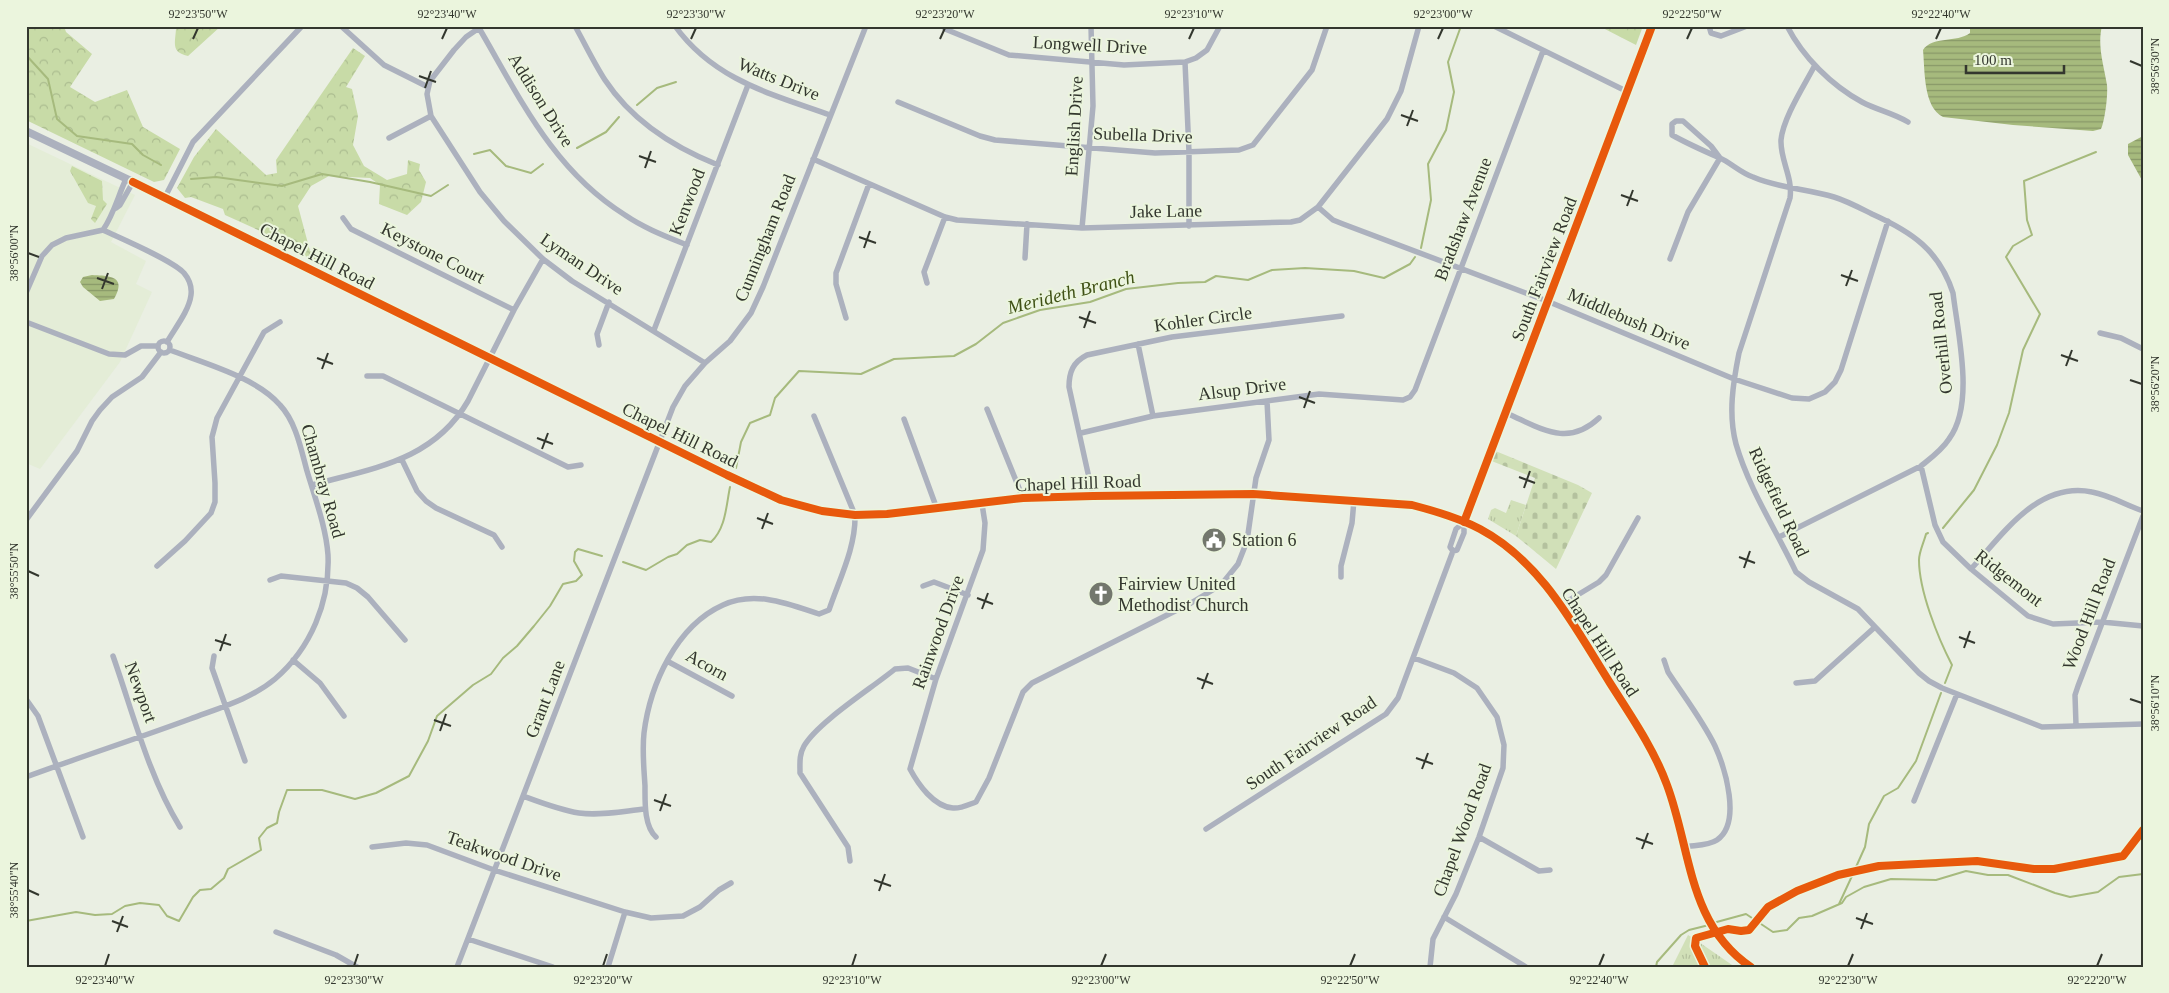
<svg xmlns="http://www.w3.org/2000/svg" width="2169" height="993" font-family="Georgia,serif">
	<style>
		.built { fill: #e4edd7 }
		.forest { fill: url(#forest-crowns) }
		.cemetery { fill: url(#cemetery-stones) }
		.park { fill: url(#park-tufts) }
		.water { fill: url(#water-rules) }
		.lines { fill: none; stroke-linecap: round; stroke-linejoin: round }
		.stream { stroke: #a6ba7d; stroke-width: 2 }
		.minor { stroke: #acb1be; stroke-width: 5.5 }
		.tertiary { stroke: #acb1be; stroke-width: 8 }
		.cycleway-casing { stroke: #ebf5dd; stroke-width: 11 }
		.cycleway { stroke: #e8590c; stroke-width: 8 }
		.ticks { fill: none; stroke: #33372e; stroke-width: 2 }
		.labels { text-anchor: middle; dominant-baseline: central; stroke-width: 4; stroke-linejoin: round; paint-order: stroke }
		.street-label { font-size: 18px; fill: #33372e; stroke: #ebf5dd }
		.poi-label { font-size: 18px; fill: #33372e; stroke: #ebf5dd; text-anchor: start }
		.water-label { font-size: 19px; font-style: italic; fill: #405216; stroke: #ebf5dd }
		.neatline { fill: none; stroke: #33372e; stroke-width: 2 }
		.ticks-label { font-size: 12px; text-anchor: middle; fill: #33372e }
	</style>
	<defs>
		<pattern id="forest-crowns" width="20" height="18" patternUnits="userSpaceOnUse" patternTransform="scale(1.25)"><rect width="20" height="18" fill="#c8dba7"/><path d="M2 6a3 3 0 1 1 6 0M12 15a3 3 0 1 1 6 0" fill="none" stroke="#acbd90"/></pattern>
		<pattern id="cemetery-stones" width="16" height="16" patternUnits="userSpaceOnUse" patternTransform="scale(1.25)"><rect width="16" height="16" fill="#d1e0b8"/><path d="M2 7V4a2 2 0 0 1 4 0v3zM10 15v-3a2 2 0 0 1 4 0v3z" fill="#b4c19e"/></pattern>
		<pattern id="park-tufts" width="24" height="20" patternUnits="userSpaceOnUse" patternTransform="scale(1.25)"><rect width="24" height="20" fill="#d1e0b8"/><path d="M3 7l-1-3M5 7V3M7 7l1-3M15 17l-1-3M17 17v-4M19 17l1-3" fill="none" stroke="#b4c19e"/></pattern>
		<pattern id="water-rules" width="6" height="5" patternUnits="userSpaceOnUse" patternTransform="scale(1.25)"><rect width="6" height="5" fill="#a6ba7d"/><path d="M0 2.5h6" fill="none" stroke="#889867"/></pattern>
	</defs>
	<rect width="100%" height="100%" fill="#eaefe3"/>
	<path class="built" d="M 26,143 L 135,195 L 111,242 L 146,261 L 136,284 L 152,292 L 120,362 L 40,469 L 26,463 Z"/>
	<path class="forest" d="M 26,26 L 64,26 L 66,32 L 92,54 L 70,87 L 95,102 L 127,90 L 143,127 L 180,149 L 164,180 L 154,182 L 26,120 Z
		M 171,26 L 221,26 L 188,56 C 171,52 175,44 176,29 Z
		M 1599,26 L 1643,26 L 1636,45 Z
		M 353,48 L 365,56 L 346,87 L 352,89 L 358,116 L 353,145 L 364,166 L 387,180 L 407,174 L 408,160 L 420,164 L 419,170 L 426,182 L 421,202 L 407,215 L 379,204 L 380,185 L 370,178 L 329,176 L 311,186 L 298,206 L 310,251 L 329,260 L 332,266 L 327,268 L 258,230 L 225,215 L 223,209 L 191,197 L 185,198 L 177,188 L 194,157 L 216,129 L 266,175 L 277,173 L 276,160 Z
		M 72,166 L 102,181 L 103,200 L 107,204 L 95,223 L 91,219 L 96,206 L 88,203 L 70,171 Z"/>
	<path class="cemetery" d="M 1493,450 L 1578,485 L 1592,493 L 1556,569 L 1516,536 L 1535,478 L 1489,460 Z"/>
	<path class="park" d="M 1511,500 L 1526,505 L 1516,536 L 1488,519 L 1491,510 L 1495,508 L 1506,513 Z
		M 1688,935 L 1693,938 L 1735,967 L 1672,967 Z"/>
	<path class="water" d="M 1970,26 L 2102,26 C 2097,46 2104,66 2107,85 C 2108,95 2105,120 2101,129 L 2093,131 L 2013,125 L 1943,117 C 1923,107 1925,70 1923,50 C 1932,36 1957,43 1970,33 Z
		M 2143,136 L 2143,182 L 2128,155 L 2128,144 Z
		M 92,275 C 110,276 127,276 114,299 L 100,301 L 83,287 L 80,282 L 83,277 Z"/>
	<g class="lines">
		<path class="stream" d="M 26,55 L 48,79 L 57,119 L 77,136 L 132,144 L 143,155 L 161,165
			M 637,105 L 657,88 L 676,82
			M 577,148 L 606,132 L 619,117
			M 474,154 L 490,150 L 506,166 L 531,173 L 543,164
			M 191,179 L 216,177 L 282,186 L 322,174 L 370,182 L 431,196 L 448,185
			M 1421,248 L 1431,200 L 1428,164 L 1446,130 L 1454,92 L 1448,62 L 1461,26
			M 736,468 L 741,442 L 750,423 L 770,415 L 775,398 L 799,371 L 861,374 L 894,359 L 954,356 L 976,344 L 1003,323 L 1040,310 L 1090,302 L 1126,289 L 1178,283 L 1205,282 L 1216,276 L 1248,280 L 1272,270 L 1305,268 L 1354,271 L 1384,278 L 1410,264 L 1415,257
			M 1943,528 L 1974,490 L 1997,445 L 2009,413 L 2023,350 L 2040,314 L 2006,257 L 2013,246 L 2032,235 L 2027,220 L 2024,181 L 2096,152
			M 1928,533 L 1926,534 C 1924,542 1919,552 1919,560 C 1919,591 1938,638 1952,665 L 1945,683
			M 623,562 L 646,570 L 668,557 L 677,554 L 687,545 L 700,540 L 711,542 C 726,528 726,506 730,487
			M 1856,867 L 1865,847 L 1869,824 L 1884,796 L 1898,788 L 1916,761 L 1941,693
			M 1839,904 L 1852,876
			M 26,921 L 76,912 L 95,915 L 112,914 L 125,906 L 140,903 L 159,905 L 167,916 L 179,921 L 193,897 L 200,890 L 211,889 L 224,878 L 228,869 L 261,850 L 259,838 L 267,828 L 277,823 L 279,812 L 287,790 L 322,790 L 355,799 L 376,793 L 409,776 L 428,741 L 437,716 L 473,685 L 491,674 L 503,658 L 517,646 L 534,626 L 550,606 L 563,584 L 576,581 L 582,575 L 574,561 L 575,552 L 578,549 L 602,556
			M 1713,923 L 1746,914 L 1773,932 L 1787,930 L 1799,918 L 1812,916 L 1842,903 L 1846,897 L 1864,887 L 1891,879 L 1936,880 L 1966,871 L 1988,875 L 2008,875 L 2055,893 L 2070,897 L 2098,892 L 2119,877 L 2143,874
			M 1656,967 L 1657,962 L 1681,935 L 1689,930 L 1709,925"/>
		<path class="minor" d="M 341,26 L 384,65 L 428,87
			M 482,26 L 466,37 L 454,50 L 430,81 L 427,94 L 431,116 L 480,192 L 504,221 L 543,259 L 572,281 L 705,363
			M 575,26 C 585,44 594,63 605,80 C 632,121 673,147 718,165
			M 675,26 C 714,80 771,94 830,115
			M 1494,26 L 1628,92
			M 1709,26 L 1711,33 L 1721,36 L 1747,26
			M 1787,26 C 1803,57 1831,85 1862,102 C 1877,110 1893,113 1908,122
			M 479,28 C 520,98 553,170 625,215 C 644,228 665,236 687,245
			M 945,29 L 1009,55 L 1124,65 L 1185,62 L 1196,58 L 1207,50 L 1220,26
			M 1185,62 L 1189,152 L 1189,226
			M 1815,65 C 1804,86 1783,118 1781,140 C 1780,160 1793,177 1790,198 L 1739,353 C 1733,383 1728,414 1736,444 C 1749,489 1776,530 1796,572 L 1809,582 L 1858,609 L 1919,673 L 1929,681 L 1942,688 L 2042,727 L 2143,724
			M 898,102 L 980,136 L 995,140 L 1155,153 L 1239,150 L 1253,145 L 1312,70 L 1327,26
			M 389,138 L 431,116
			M 813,159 L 945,217 L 957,220 L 1082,228 L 1291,222 L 1300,220 L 1318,207 L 1387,119 L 1401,91 L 1419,26
			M 165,197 L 193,142 L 302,26
			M 1318,207 L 1333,220 L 1343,224 L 1547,301 L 1734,379 L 1792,398 L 1809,399 L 1825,392 L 1835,382 L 1841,370 L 1888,221
			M 116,208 L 120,205 L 133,182
			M 343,218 L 351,229 L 514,310
			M 1082,228 L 1093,106 L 1091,26
			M 103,230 C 122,239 172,260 184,273 C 189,279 192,287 191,295 C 189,311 175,328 167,342
			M 1025,258 L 1027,224
			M 1670,259 L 1688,212 L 1720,158 L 1711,146 L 1683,121 L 1676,121 L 1672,124 L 1672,135 C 1688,144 1704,151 1720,158 C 1731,163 1741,173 1753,177 C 1778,188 1807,189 1834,197 C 1847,201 1860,208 1872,214 C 1912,232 1939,250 1953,293 C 1958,335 1975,404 1949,439 C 1942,450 1931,458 1921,466 L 1779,537
			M 927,283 L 924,272 L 945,217
			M 26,293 L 42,256 L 52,245 L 66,238 L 103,230 C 114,214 118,196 126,179
			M 846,318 L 836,284 L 836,273 L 869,184
			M 26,322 L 109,354 L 125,355 L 141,346 L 158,346
			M 654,330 L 748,85
			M 2100,333 L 2121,338 L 2143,349
			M158 347a6 6 0 1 1 12 0a6 6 0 1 1-12 0Z
			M 1138,344 L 1153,416
			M 599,345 L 597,334 L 609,302
			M 367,376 L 383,376 L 568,467 L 581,465
			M 987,409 L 1023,498
			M 1506,413 C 1541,428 1567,448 1599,418
			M 904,419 L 937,509
			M 1081,433 L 1153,416 L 1319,394 L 1403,400 L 1410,397 L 1415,390 L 1543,51
			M 402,460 L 417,491 L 426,501 L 436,508 L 494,535 L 502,547
			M 1921,466 L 1935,525 L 1943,542 L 1971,569 L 2028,616 L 2053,624 L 2102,622 L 2143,626
			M 312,485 C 373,468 433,461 468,401 L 514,310 L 543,259
			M 1093,496 L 1069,387 C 1069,372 1073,362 1087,355 L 1172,337 L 1342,316
			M 982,504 L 985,523 L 983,550 L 936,679 L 910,769 C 918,784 934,807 953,808 C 960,809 970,804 976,802 L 989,778 L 1023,692 L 1032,683 L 1191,603 L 1221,585 L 1238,564 L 1247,541 L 1256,478 L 1269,440 L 1267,401
			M 26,520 L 77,451 L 92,421 L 100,410 L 112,397 L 142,377 L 161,352
			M 1453,551 L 1450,547 L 1456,529 L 1464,522
			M 1453,551 L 1457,550 L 1464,533 L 1464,522
			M 157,566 L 185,541 L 211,513 L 215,502 L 215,483 L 212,437 L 217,418 L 264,332 L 280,322
			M 1971,569 C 2003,534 2038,481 2092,492 C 2109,495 2126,505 2143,511
			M 1341,577 L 1341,566 L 1352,523 L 1354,500
			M 270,580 L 281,576 L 346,583 L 357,588 L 368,597 L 405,640
			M 923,586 L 934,582 L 968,595
			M 1561,605 L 1599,582 L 1606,575 L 1638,518
			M 113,656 C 133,713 149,777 180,827
			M 214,656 L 212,668 L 245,761
			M 1414,658 L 1454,673 L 1477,688 L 1497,717 L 1504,745 L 1503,768 L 1479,837 L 1456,894 L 1433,939 L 1430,967
			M 293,660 L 320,683 L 344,716
			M 1664,660 L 1668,672 C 1683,695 1703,721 1715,746 C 1725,768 1742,823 1717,840 C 1708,846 1694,845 1684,847
			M 667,661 L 732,696
			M 1796,683 L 1815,681 L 1875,627
			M 26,699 L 38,716 L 83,837
			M 2076,725 L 2075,695 L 2078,686 L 2143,516
			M 26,777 C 80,757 136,739 190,719 C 219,708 251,699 275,679 C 311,648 330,602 328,555 C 326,527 315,498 307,471 C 301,449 296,422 280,405 C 256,377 203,363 170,350
			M 523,796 C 542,803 560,810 579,813 C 601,816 624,811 645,809
			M 1914,801 L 1957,694
			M 1206,829 L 1386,714 L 1398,698 L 1453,551
			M 656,837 C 644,826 645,802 645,786 C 644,769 642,751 644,733 C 650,685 676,626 723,605 C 755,590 789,604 819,614 L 829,610 C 839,580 856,547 855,515 L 814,416
			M 1479,837 L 1539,871 L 1550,870
			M 372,847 L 406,843 L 427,845 L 494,870 L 625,912 L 651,918 L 683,916 L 700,907 L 719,890 L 731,883
			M 850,861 L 848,847 L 800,773 C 800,763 799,755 804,746 C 818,722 872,688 895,669 L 908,668 L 936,679
			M 1444,917 L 1526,967
			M 276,932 L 336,955 L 357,967
			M 468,939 L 553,967
			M 457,967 L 673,407 L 685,386 L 705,363 L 730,341 L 751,313 L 763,287 L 866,26
			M 608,967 L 625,912"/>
		<path class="tertiary" d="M 26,131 L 165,197 L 727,475 L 781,500 L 822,511 L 855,515 L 887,514 L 1023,498 L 1093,496 L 1253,494 L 1412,505 C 1435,511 1459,518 1480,529 C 1542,562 1574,626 1610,683 C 1631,716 1654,749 1667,785 C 1691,849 1688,925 1751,967
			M 1464,522 L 1652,26"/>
		<defs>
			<path id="cycleway" d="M 133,182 L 727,475 L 781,500 L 822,511 L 855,515 L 887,514 L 1023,498 L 1093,496 L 1253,494 L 1412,505 C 1435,511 1459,518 1480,529 C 1542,562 1574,626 1610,683 C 1631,716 1654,749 1667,785 C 1691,849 1688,925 1751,967
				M 1464,522 L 1652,26
				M 1705,967 L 1695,946 L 1696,938 L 1728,929 L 1741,931 L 1749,930 L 1768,907 L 1797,891 L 1838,875 L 1879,866 L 1977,861 L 2034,869 L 2054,869 L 2123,856 L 2143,830"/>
		</defs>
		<use href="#cycleway" class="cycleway-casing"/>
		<use href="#cycleway" class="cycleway"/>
	</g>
	<path class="ticks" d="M 193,39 L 198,28M 442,39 L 447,28M 691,39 L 696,28M 940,39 L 945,28M 1189,39 L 1194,28M 1438,39 L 1443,28M 1687,39 L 1692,28M 1936,39 L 1941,28M 2130,61 L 2142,66M 419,76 L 436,82M 425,88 L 431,71M 1401,115 L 1418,121M 1407,126 L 1413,110M 639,156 L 656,162M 645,168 L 651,151M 1621,195 L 1638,201M 1627,206 L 1633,190M 859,237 L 876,243M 864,248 L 870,231M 28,253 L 39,257M 1841,275 L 1858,281M 97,278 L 114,284M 1846,286 L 1852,270M 102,289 L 108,273M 1079,317 L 1096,323M 1084,328 L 1090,311M 2061,355 L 2078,361M 317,358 L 333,364M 2066,366 L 2072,350M 322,369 L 328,353M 2130,380 L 2142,384M 1299,397 L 1315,403M 1304,408 L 1310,391M 537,438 L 553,444M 542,449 L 548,433M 1519,477 L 1535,483M 1524,488 L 1530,471M 757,518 L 773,524M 762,529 L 768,513M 1739,557 L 1755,563M 1744,568 L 1750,551M 28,571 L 39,576M 977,598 L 993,604M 982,609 L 988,593M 1959,637 L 1975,643M 215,640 L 231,645M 1964,648 L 1970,631M 220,651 L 226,634M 1197,678 L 1213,684M 1202,689 L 1208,673M 2130,699 L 2142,703M 434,720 L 451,726M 440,731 L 446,714M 1416,758 L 1433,764M 1422,769 L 1428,753M 654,800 L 671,806M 660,811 L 666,794M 1636,838 L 1653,844M 1642,849 L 1648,833M 874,880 L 891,886M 28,890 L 39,895M 879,891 L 885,874M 1856,918 L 1873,924M 112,921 L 128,927M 1861,929 L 1867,913M 117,932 L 123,916M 105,966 L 109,954M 354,966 L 358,954M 603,966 L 607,954M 852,966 L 856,954M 1101,966 L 1106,954M 1350,966 L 1355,954M 1599,966 L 1604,954M 1848,966 L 1853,954M 2097,966 L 2102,954"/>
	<defs>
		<symbol id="civic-disc" viewBox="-11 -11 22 22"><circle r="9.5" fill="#73776d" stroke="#ebf5dd"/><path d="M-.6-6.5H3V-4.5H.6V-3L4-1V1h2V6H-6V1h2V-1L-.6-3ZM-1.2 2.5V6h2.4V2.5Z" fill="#fff"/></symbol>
		<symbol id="church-disc" viewBox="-11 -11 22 22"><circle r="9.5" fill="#73776d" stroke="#ebf5dd"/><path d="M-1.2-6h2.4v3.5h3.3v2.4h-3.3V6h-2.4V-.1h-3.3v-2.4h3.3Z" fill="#fff"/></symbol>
	</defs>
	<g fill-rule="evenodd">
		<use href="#civic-disc" x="1200" y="526" width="28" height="28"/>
		<use href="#church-disc" x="1087" y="580" width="28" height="28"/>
	</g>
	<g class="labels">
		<g class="street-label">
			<text transform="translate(1090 45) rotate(3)">Longwell Drive</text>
			<text transform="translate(779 79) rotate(22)">Watts Drive</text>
			<text transform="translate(541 100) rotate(58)">Addison Drive</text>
			<text transform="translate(1074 126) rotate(-87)">English Drive</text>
			<text transform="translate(1143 135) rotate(2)">Subella Drive</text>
			<text transform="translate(687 202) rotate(-69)">Kenwood</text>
			<text transform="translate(1166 211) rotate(-1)">Jake Lane</text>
			<text transform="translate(1463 219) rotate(-69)">Bradshaw Avenue</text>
			<text transform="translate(765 238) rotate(-68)">Cunningham Road</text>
			<text transform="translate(433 253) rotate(27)">Keystone Court</text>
			<text transform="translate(317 256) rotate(27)">Chapel Hill Road</text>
			<text transform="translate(582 264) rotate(34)">Lyman Drive</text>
			<text transform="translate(1544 269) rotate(-69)">South Fairview Road</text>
			<text transform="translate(1203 319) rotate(-8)">Kohler Circle</text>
			<text transform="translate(1629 319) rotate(23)">Middlebush Drive</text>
			<text transform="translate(1941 343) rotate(-96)">Overhill Road</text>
			<text transform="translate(1242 389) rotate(-7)">Alsup Drive</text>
			<text transform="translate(680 435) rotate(26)">Chapel Hill Road</text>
			<text transform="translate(323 481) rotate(74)">Chambray Road</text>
			<text transform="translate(1078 483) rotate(-2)">Chapel Hill Road</text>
			<text transform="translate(1779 502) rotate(65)">Ridgefield Road</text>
			<text transform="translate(2009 578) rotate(38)">Ridgemont</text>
			<text transform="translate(2089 614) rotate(-69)">Wood Hill Road</text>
			<text transform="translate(938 632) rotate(-70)">Rainwood Drive</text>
			<text transform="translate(1600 642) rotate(57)">Chapel Hill Road</text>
			<text transform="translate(707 665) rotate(29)">Acorn</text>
			<text transform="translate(141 692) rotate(70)">Newport</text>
			<text transform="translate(545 699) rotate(-69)">Grant Lane</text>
			<text transform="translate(1311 743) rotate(-34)">South Fairview Road</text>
			<text transform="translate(1462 830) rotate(-70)">Chapel Wood Road</text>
			<text transform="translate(504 856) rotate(19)">Teakwood Drive</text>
		</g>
		<g class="poi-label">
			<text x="1232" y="540">Station 6</text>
			<text x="1118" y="584">Fairview United<tspan x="1118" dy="21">Methodist Church</tspan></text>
		</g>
		<g class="water-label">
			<text transform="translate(1071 292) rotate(-14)">Merideth Branch</text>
		</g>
	</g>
	<rect width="2169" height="993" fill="none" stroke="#ebf5dd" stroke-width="55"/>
	<path d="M1966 65v8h98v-8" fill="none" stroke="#33372e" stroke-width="2.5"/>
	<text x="1974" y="65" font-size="15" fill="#33372e" stroke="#ebf5dd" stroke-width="4" paint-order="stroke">100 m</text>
	<rect x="28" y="28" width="2114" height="938" class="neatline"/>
	<g class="ticks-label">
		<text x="198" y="18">92°23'50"W</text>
		<text x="447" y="18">92°23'40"W</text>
		<text x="696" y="18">92°23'30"W</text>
		<text x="945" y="18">92°23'20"W</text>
		<text x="1194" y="18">92°23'10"W</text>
		<text x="1443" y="18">92°23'00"W</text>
		<text x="1692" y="18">92°22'50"W</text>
		<text x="1941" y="18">92°22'40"W</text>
		<text transform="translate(2155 66) rotate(-90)" y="4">38°56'30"N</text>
		<text transform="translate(14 253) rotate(-90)" y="4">38°56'00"N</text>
		<text transform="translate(2155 384) rotate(-90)" y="4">38°56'20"N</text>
		<text transform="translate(14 571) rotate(-90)" y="4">38°55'50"N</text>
		<text transform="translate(2155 703) rotate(-90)" y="4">38°56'10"N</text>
		<text transform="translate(14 890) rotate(-90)" y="4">38°55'40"N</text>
		<text x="105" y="984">92°23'40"W</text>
		<text x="354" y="984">92°23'30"W</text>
		<text x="603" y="984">92°23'20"W</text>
		<text x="852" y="984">92°23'10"W</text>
		<text x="1101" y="984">92°23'00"W</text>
		<text x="1350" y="984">92°22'50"W</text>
		<text x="1599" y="984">92°22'40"W</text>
		<text x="1848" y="984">92°22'30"W</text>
		<text x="2097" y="984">92°22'20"W</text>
	</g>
</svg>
